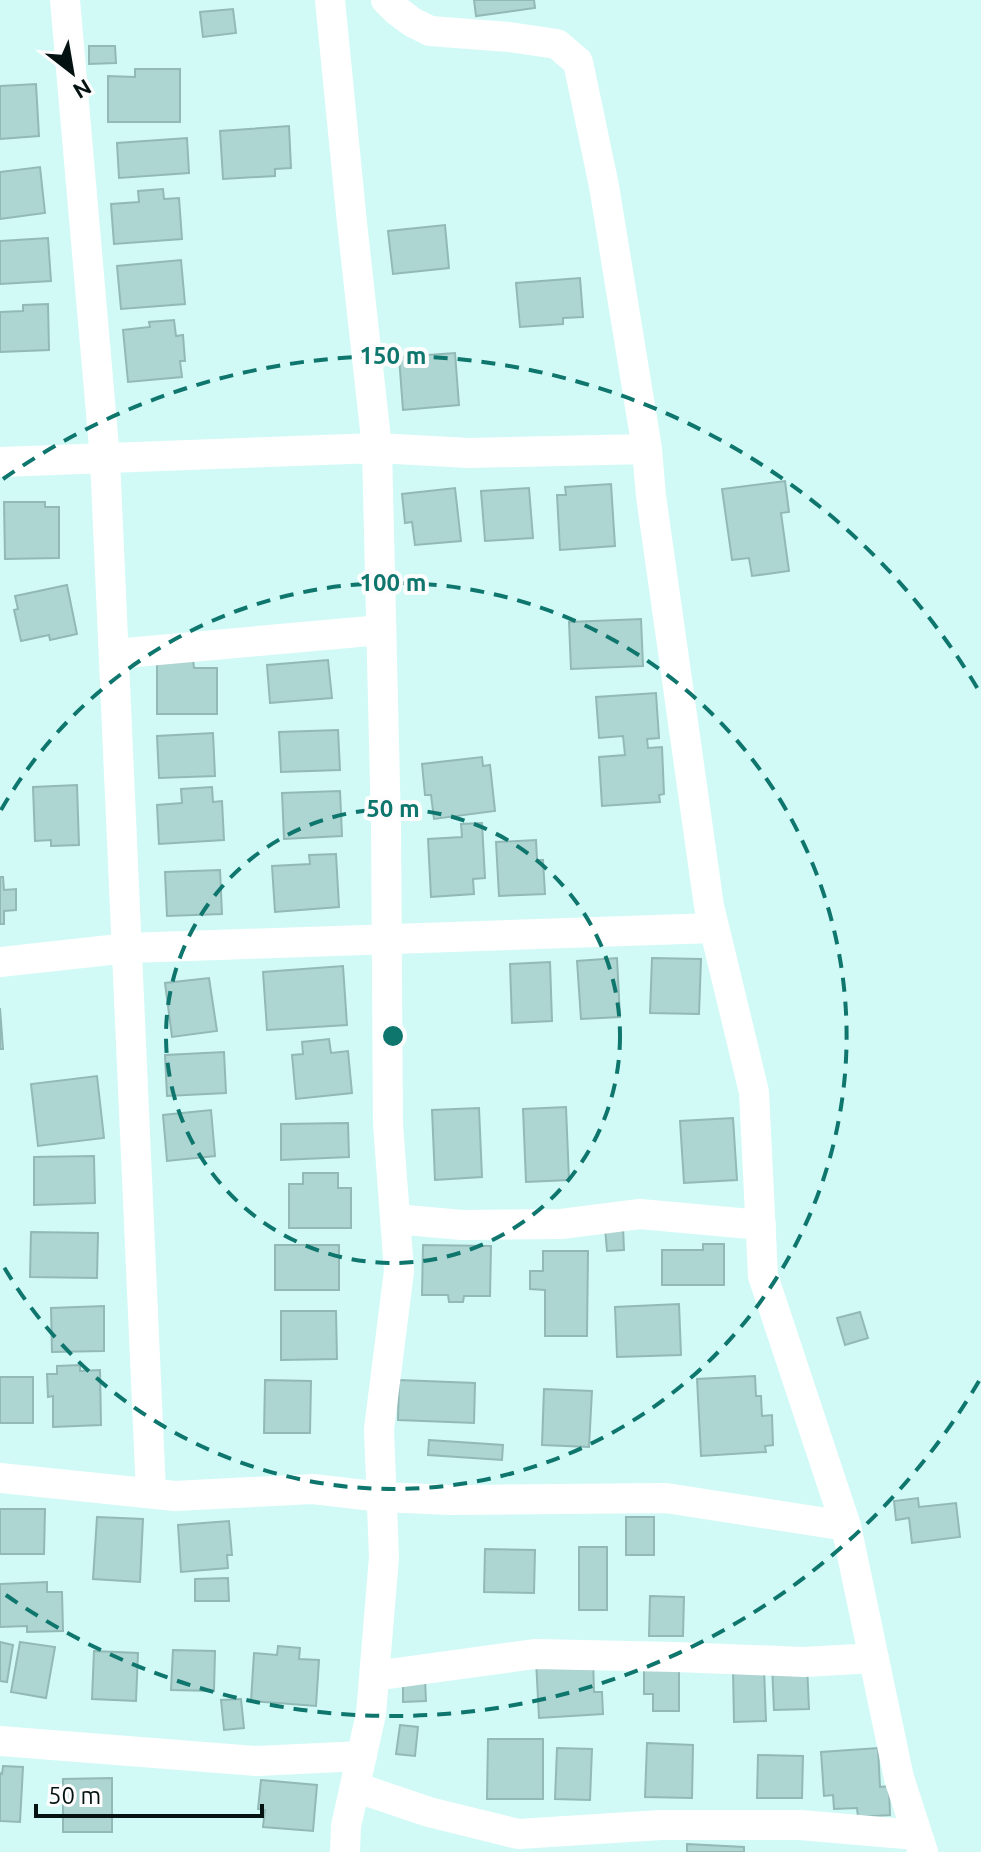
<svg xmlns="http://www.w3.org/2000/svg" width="981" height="1852" font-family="Ubuntu,sans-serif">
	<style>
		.building { fill: #add5d2; stroke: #92b9b6; stroke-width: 2 }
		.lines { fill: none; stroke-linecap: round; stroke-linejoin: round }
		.minor { stroke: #fff; stroke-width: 30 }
		.ring { fill: none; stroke: #0f766e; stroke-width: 4; stroke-dasharray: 14 10 }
		.centre { fill: #0f766e; stroke: #fdfdfd; stroke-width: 4 }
		.ring-label { font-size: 24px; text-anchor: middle; font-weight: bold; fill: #0f766e; stroke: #fdfdfd; stroke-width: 8; stroke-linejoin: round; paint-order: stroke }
	</style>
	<rect width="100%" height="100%" fill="#d1faf7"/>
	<path class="building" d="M 474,0 L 534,0 L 535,8 L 476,16 Z
		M 233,9 L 236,33 L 203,37 L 200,12 Z
		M 89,46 L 115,46 L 116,63 L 89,64 Z
		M 135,69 L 180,69 L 180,122 L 108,122 L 108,76 L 135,77 Z
		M 36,84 L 39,136 L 0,139 L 0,86 Z
		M 289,126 L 291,168 L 275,169 L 275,176 L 223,179 L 220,131 Z
		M 187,138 L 189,173 L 119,178 L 117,143 Z
		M 40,167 L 45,213 L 0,219 L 0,172 Z
		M 163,189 L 164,199 L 179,198 L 182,239 L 114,244 L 111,204 L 139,202 L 138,191 Z
		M 445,225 L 449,268 L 393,274 L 388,231 Z
		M 48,238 L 51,281 L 0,284 L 0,241 Z
		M 181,260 L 185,304 L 121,309 L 117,266 Z
		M 580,278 L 583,317 L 563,318 L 563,324 L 520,327 L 516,283 Z
		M 48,304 L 49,350 L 0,352 L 0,312 L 23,311 L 23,305 Z
		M 174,320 L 176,336 L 183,335 L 185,361 L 180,361 L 182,377 L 128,382 L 123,330 L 150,327 L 149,322 Z
		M 455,353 L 459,405 L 403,410 L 399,357 Z
		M 785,481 L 789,512 L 781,513 L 789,571 L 752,576 L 749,558 L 732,560 L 722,489 Z
		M 611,484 L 615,546 L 560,550 L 557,495 L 566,495 L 565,487 Z
		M 455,488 L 461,541 L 415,545 L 412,522 L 405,523 L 402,494 Z
		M 529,488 L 533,538 L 485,541 L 481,491 Z
		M 4,502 L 45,502 L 45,507 L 59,507 L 59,558 L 5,559 Z
		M 67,585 L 77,634 L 50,640 L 49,635 L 21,641 L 14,610 L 18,609 L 15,596 Z
		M 641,619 L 643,666 L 571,669 L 569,622 Z
		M 157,659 L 193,659 L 194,668 L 217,668 L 217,714 L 157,714 Z
		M 328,660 L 332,698 L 270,703 L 267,665 Z
		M 656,693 L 659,738 L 647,739 L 648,748 L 662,747 L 664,794 L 659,795 L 660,802 L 602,806 L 599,757 L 625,755 L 623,736 L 599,738 L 596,697 Z
		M 338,730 L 340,770 L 281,772 L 279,732 Z
		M 213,733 L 215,776 L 159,778 L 157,736 Z
		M 482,757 L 483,766 L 490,765 L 495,811 L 434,819 L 431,795 L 425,795 L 422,764 Z
		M 77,785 L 79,845 L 51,846 L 51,840 L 35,841 L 33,787 Z
		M 212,787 L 213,802 L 222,801 L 224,840 L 159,844 L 157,805 L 182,803 L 181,789 Z
		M 340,791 L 342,836 L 284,839 L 282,793 Z
		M 482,823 L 485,878 L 473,879 L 474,894 L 431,897 L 428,839 L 462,837 L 461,824 Z
		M 536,840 L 537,860 L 543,860 L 545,894 L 499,896 L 496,842 Z
		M 336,854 L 339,907 L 275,912 L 272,866 L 310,864 L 309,855 Z
		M 220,870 L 222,914 L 167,916 L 165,872 Z
		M 0,877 L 3,877 L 4,890 L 16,889 L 16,910 L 4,911 L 4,924 L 0,924 Z
		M 617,958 L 620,1017 L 581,1019 L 577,961 Z
		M 652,958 L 701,959 L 699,1014 L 650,1013 Z
		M 550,962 L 552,1021 L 512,1023 L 510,964 Z
		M 343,966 L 347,1025 L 267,1030 L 263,972 Z
		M 209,978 L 217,1031 L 172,1037 L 165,983 Z
		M 0,1008 L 3,1049 L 0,1049 Z
		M 329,1039 L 331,1053 L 348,1051 L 352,1093 L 296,1099 L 292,1055 L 303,1054 L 302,1042 Z
		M 224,1052 L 226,1093 L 167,1096 L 165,1055 Z
		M 97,1076 L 104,1138 L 38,1146 L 31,1084 Z
		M 566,1107 L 569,1180 L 526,1182 L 523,1109 Z
		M 479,1108 L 482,1177 L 435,1180 L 432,1110 Z
		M 211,1110 L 215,1156 L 167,1161 L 163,1115 Z
		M 733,1118 L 737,1180 L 684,1183 L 680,1121 Z
		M 348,1123 L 349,1157 L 281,1160 L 281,1124 Z
		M 94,1156 L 95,1203 L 34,1205 L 34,1157 Z
		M 303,1173 L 338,1173 L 338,1188 L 351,1188 L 351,1228 L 289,1228 L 289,1184 L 303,1184 Z
		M 623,1227 L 624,1250 L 607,1251 L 605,1228 Z
		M 31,1232 L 98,1233 L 97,1278 L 30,1277 Z
		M 703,1244 L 724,1244 L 724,1285 L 662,1285 L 662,1250 L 703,1250 Z
		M 275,1245 L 339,1245 L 339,1290 L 275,1290 Z
		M 423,1245 L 491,1246 L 490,1296 L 464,1296 L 463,1302 L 449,1302 L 448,1295 L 422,1295 Z
		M 543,1251 L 588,1251 L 587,1336 L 545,1336 L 545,1290 L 530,1289 L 530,1271 L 543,1271 Z
		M 679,1304 L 681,1355 L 617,1357 L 615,1307 Z
		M 104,1306 L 104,1351 L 52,1352 L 51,1308 Z
		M 281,1311 L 336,1311 L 337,1359 L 281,1360 Z
		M 860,1312 L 868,1338 L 845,1345 L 837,1318 Z
		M 80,1365 L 80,1371 L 100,1370 L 101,1425 L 53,1427 L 53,1396 L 48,1397 L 47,1374 L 57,1374 L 57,1366 Z
		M 755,1376 L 756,1396 L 761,1396 L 762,1416 L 772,1415 L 773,1445 L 765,1446 L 766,1452 L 701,1456 L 697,1379 Z
		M 0,1377 L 33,1377 L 33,1423 L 0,1423 Z
		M 265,1380 L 311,1381 L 310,1433 L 264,1433 Z
		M 399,1380 L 475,1383 L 474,1423 L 398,1420 Z
		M 544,1389 L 592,1391 L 589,1447 L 542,1445 Z
		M 429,1440 L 503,1445 L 502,1460 L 428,1455 Z
		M 918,1498 L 919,1507 L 956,1503 L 960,1537 L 912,1543 L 909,1518 L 896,1520 L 894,1501 Z
		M 0,1509 L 45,1509 L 44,1554 L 0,1554 Z
		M 97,1517 L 143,1519 L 140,1582 L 93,1579 Z
		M 626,1517 L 654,1517 L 654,1555 L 626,1555 Z
		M 229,1521 L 232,1555 L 227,1555 L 228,1568 L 181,1572 L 178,1525 Z
		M 579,1547 L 607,1547 L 607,1610 L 579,1610 Z
		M 485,1549 L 535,1550 L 534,1593 L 484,1592 Z
		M 228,1578 L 229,1601 L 195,1601 L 195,1579 Z
		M 47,1582 L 47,1592 L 62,1592 L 63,1631 L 27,1632 L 27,1626 L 0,1627 L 0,1584 Z
		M 650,1596 L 684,1597 L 683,1636 L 649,1636 Z
		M 0,1642 L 13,1645 L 7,1682 L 0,1681 Z
		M 20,1642 L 55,1647 L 46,1698 L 11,1692 Z
		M 278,1646 L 300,1648 L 299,1659 L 319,1660 L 316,1706 L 251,1701 L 254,1653 L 277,1655 Z
		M 173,1650 L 215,1651 L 214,1691 L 171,1690 Z
		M 94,1651 L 138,1653 L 136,1701 L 92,1699 Z
		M 593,1657 L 594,1692 L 602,1692 L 603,1714 L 539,1718 L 536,1660 Z
		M 644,1664 L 679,1664 L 679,1711 L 653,1711 L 653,1694 L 644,1694 Z
		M 807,1664 L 809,1709 L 774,1710 L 772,1665 Z
		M 764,1668 L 766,1721 L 734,1722 L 733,1669 Z
		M 403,1679 L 425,1679 L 426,1701 L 403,1702 Z
		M 241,1699 L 244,1728 L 224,1730 L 221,1700 Z
		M 400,1725 L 418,1727 L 415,1756 L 396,1754 Z
		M 488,1739 L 543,1739 L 543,1799 L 487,1799 Z
		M 647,1743 L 693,1745 L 692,1798 L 645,1797 Z
		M 557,1748 L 592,1749 L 590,1800 L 555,1799 Z
		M 878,1748 L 880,1787 L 889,1786 L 890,1815 L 858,1817 L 857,1808 L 834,1809 L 833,1795 L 824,1796 L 821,1752 Z
		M 758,1755 L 803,1756 L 802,1798 L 757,1798 Z
		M 3,1766 L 23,1767 L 20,1822 L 0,1821 L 0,1773 L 2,1774 Z
		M 112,1778 L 112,1832 L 63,1832 L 63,1779 Z
		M 261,1780 L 317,1785 L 313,1831 L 263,1827 L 265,1810 L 258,1809 Z
		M 687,1844 L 744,1847 L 744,1852 L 687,1852 Z"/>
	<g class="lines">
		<path class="minor" d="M 65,0 L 105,459 L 151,1493
			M 330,0 L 352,223 L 377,448 L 386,827 L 388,1124 L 399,1271 L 379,1429 L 384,1557 L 371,1714 L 346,1826 L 345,1852
			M 386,0 L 396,10 L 412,22 L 430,31 L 509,37 L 557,44 L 578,62 L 604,186 L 647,449 L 651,496 L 709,906 L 754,1092 L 763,1276 L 846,1526 L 899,1778 L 923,1852
			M 0,462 L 377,448 L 469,453 L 647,449
			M 114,654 L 381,630
			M 0,962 L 128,948 L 714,928
			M 395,1219 L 462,1225 L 561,1224 L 640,1214 L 761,1225
			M 0,1478 L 175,1496 L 313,1489 L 382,1497 L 451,1500 L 666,1498 L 846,1526
			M 374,1676 L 535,1654 L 676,1657 L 804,1662 L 874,1658
			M 0,1741 L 257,1761 L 362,1756
			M 355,1787 L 429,1812 L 518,1834 L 661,1825 L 800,1825 L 917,1835"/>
	</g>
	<g class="ring">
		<circle cx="393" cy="1036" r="227"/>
		<path d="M1 810A453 453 0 1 1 1 1262"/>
		<path d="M979 1381A680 680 0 0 1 3 1593M3 479A680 680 0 0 1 979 691"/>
	</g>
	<circle cx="393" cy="1036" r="12" class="centre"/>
	<g class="ring-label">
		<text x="393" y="364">150 m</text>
		<text x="393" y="591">100 m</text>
		<text x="393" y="817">50 m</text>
	</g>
	<g transform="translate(72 72) rotate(149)" stroke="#fdfdfd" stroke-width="6" paint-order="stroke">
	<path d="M0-6L14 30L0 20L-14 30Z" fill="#041211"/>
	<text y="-12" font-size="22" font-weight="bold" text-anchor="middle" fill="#041211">N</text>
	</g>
	<path d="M36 1804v12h226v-12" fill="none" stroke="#041211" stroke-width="4"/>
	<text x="48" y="1804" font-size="24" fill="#041211" stroke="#fdfdfd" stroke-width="6" paint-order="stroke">50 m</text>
</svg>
